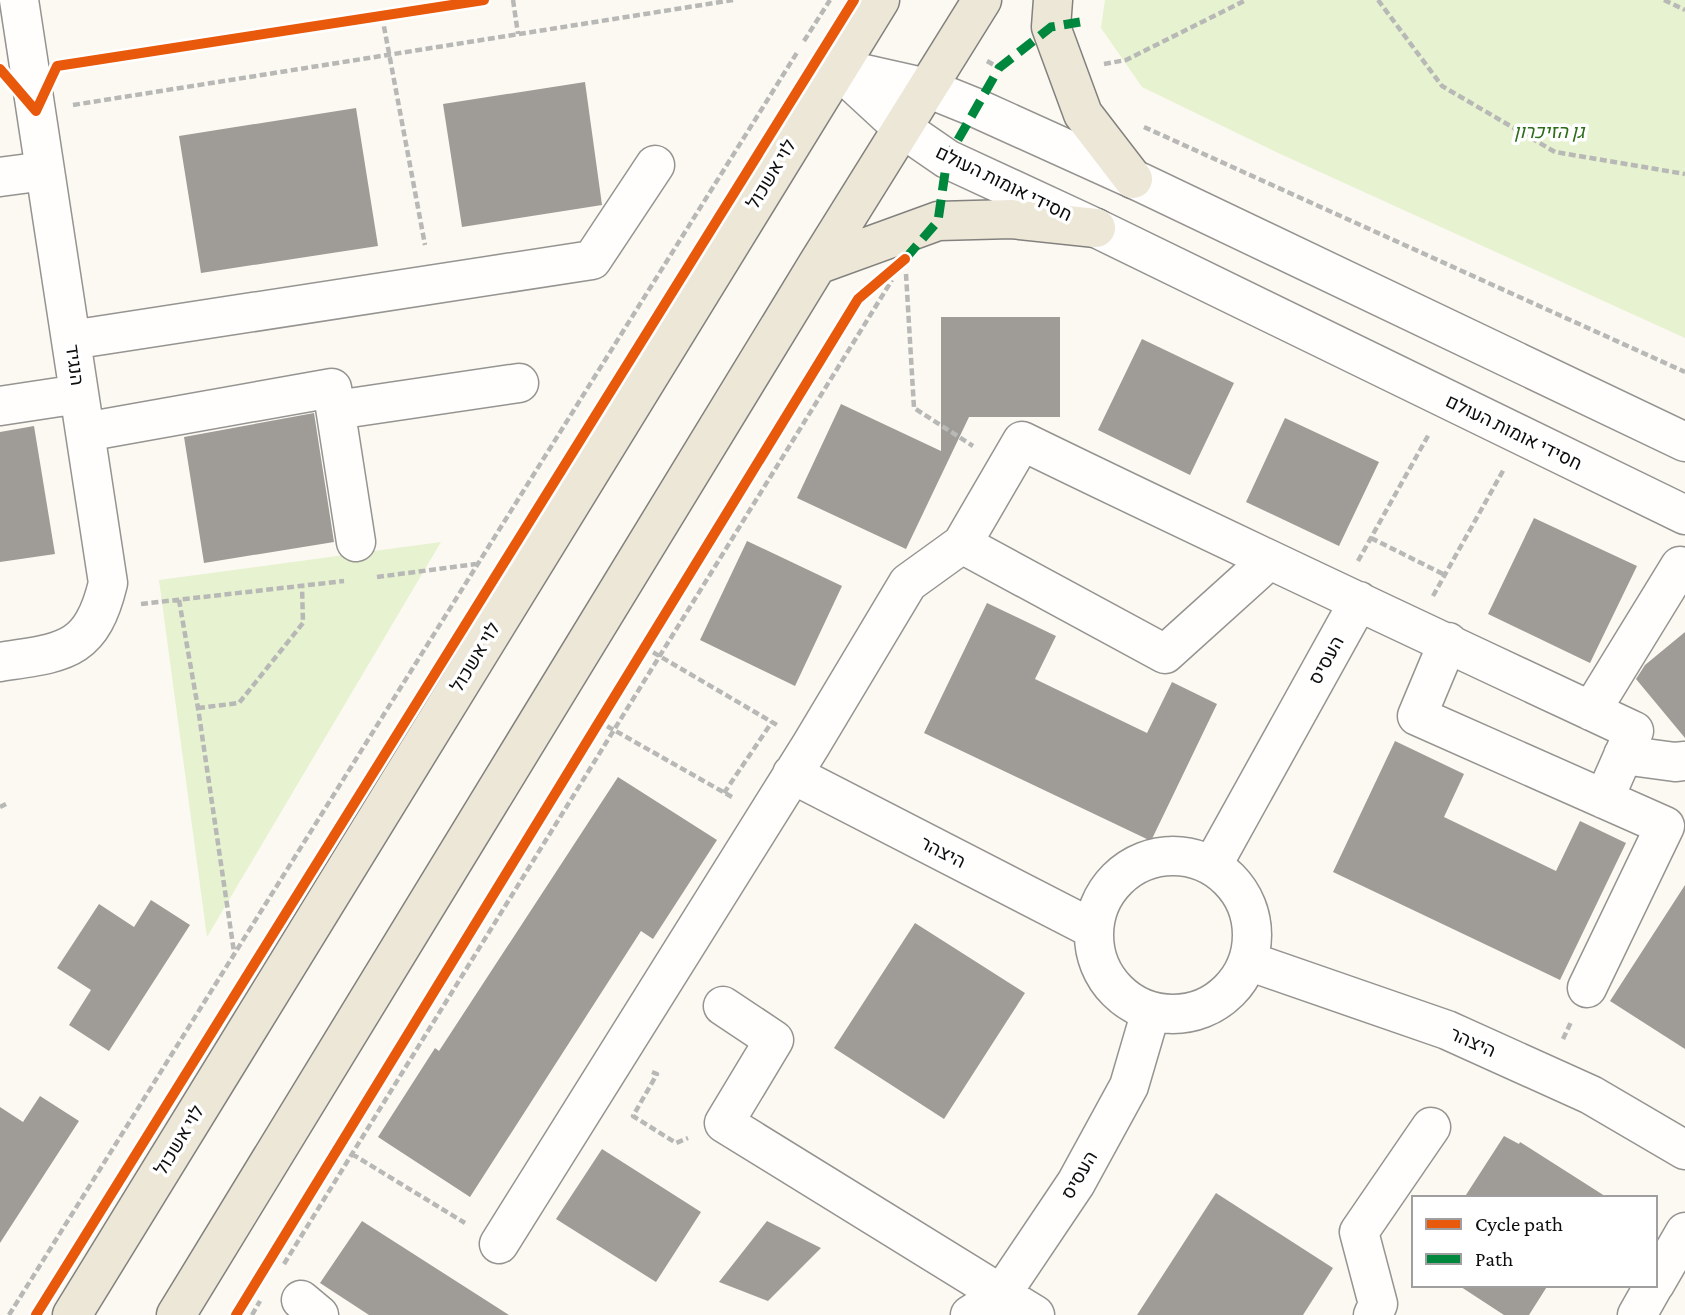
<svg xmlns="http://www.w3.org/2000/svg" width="1685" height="1315" font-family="'Crimson Pro',Heebo,serif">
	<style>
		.green { fill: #e6f2d0 }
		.building { fill: #9f9c98 }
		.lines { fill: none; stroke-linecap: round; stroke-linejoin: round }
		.minor-casing { stroke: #959491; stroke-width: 41 }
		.major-casing { stroke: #82817e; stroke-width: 41 }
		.path { stroke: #b8b8b6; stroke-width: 4.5; stroke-dasharray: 7 3.5; stroke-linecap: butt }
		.minor { stroke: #fffefd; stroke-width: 38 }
		.major { stroke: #ede7d8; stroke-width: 38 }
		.quiet { stroke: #00873e; stroke-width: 9; stroke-dasharray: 18 9; stroke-linecap: butt }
		.cycleway-casing { stroke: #fff; stroke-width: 15 }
		.cycleway { stroke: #e8590c; stroke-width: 10 }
		.labels { text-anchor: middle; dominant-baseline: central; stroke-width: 7; stroke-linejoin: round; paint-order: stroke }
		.park-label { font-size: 19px; font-style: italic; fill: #2d6c19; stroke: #fff }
		.street-label { font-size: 19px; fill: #0e0e0e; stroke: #fff }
	</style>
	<rect width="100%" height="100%" fill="#fcf9f2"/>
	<path class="green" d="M 1105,0 L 1685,0 L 1685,338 L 1276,152 L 1142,87 L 1101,28 Z
		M 441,542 L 207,937 L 159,580 Z"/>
	<path class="building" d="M 585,82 L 602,205 L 462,227 L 443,104 Z
		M 356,108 L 378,246 L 201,273 L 179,136 Z
		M 941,317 L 1060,317 L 1060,417 L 969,417 L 906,549 L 797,498 L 841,404 L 941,451 Z
		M 1142,339 L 1234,383 L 1190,475 L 1098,430 Z
		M 314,413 L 334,542 L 204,563 L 184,437 Z
		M 1285,418 L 1379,462 L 1339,546 L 1246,502 Z
		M 34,426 L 55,554 L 0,562 L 0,432 Z
		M 1534,518 L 1637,566 L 1590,663 L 1488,614 Z
		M 747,541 L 842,586 L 795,686 L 700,640 Z
		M 987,603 L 1056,636 L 1035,679 L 1147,733 L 1172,682 L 1217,704 L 1151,841 L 924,733 Z
		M 1685,632 L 1685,738 L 1636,679 L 1645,665 Z
		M 1395,741 L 1464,774 L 1444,817 L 1556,871 L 1580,821 L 1626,843 L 1560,980 L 1333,872 Z
		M 618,777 L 717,840 L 653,939 L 641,931 L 470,1197 L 378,1137 L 435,1048 L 439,1051 Z
		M 1685,885 L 1685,1049 L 1610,1001 Z
		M 151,900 L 190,925 L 109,1051 L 69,1025 L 91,990 L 57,968 L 99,904 L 134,927 Z
		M 915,923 L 1025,993 L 944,1119 L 834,1048 Z
		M 40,1096 L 79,1121 L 0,1243 L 0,1107 L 23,1122 Z
		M 1504,1136 L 1519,1144 L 1520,1142 L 1608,1198 L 1464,1198 Z
		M 602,1149 L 701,1212 L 656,1282 L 556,1219 Z
		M 1216,1193 L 1333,1268 L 1303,1315 L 1137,1315 Z
		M 362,1221 L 509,1315 L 369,1315 L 320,1283 Z
		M 767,1221 L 821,1248 L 768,1301 L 719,1282 Z
		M 1458,1285 L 1548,1285 L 1529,1315 L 1504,1315 Z"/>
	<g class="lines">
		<defs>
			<path id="minor" d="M 836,67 L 902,128 L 947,159 L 1096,228 L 1685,515
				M 838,68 L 927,88 L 974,107 L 1142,183 L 1685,442
				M 0,177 L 45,171
				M 71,340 L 592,260 L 655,165
				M 0,406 L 79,394
				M 336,410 L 519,383
				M 85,432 L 332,388 L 356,542
				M 1268,561 L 1165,654 L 962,544 L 1022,441 C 1225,540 1429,635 1634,731 L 1604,799
				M 1448,642 L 1417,716 L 1665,826 L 1587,988
				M 0,662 C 64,652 91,653 108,583 L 19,0
				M 1591,711 L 1680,566
				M 1623,755 L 1675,762 L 1685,761
				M 792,774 L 1093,929
				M1094 935a79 79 0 1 1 158 0a79 79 0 1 1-158 0Z
				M 1212,866 L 1359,601
				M 1248,961 L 1447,1030 L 1591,1095 L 1685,1150
				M 723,1006 L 774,1040 L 724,1123 L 1035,1315
				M 499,1244 L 811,745 L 908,583 L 962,544
				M 1655,1284 L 1685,1232
				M 301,1300 L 319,1315
				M 970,1315 L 1000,1296 L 1076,1183 L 1129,1086 L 1151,1011
				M 1373,1315 L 1378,1304 L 1359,1232 L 1431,1127
				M 1637,1315 L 1654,1285"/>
			<path id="major" d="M 1053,0 L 1051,27 L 1083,114 L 1133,179
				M 817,265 L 938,221 L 1011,219 L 1096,228
				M 72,1315 L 880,0
				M 176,1315 L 817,265 L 982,0"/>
		</defs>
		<use href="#minor" class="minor-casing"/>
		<use href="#major" class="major-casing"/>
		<path class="path" d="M 513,0 L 518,34
			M 1378,0 L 1442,86 L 1555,152 L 1685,174
			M 1664,0 L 1685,10
			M 382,16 L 425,245
			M 804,41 L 830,0
			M 987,61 L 999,68
			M 1104,64 L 1126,60 L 1246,0
			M 73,105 L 733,0
			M 1144,127 L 1685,372
			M 906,274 L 914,408 L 973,446
			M 1371,538 L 1445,575
			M 1358,561 L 1429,434
			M 377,577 L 476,564
			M 1433,596 L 1504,469
			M 179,600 L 198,708 L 234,952
			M 141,604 L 344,581
			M 644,647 L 777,725
			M 198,708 L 239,703 L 303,623 L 302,586
			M 598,721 L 732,797
			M 724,793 L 772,722
			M 0,807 L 6,804
			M 1563,1039 L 1571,1022
			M 652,1072 L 657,1074 L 633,1116 L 676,1143 L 688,1138
			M 352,1154 L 465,1223
			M 284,1264 L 892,280
			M 9,1315 L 798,51
			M 252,1315 L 260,1301"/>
		<use href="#minor" class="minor"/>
		<use href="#major" class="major"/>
		<path class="quiet" d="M 905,259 L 938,221 L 947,159 L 999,68 L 1051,27 L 1080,22"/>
		<defs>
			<path id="cycleway" d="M 0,69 L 36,111 L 57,66 L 484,0
				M 36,1315 L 854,0
				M 236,1315 L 858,299 L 905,259"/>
		</defs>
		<use href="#cycleway" class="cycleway-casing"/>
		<use href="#cycleway" class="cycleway"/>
	</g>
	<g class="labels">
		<g class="park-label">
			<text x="1549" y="131">גן הזיכרון</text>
		</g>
		<g class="street-label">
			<text transform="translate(771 174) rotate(-59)">לוי אשכול</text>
			<text transform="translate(1004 183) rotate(26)">חסידי אומות העולם</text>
			<text transform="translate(75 365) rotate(82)">הנגיד</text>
			<text transform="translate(1514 432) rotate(26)">חסידי אומות העולם</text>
			<text transform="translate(475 657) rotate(-59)">לוי אשכול</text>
			<text transform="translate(1326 660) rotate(-61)">העסיס</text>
			<text transform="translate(943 852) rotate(27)">היצהר</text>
			<text transform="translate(1473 1042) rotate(24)">היצהר</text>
			<text transform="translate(179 1140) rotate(-59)">לוי אשכול</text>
			<text transform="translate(1079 1175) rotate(-59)">העסיס</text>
		</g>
	</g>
	<rect x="1412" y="1196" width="245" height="91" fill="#ffffff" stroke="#9f9f9f" stroke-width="2"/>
	<rect x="1426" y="1219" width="35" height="10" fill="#e8590c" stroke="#9f9f9f" stroke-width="2"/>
	<text x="1475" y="1231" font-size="21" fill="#0e0e0e">Cycle path</text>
	<rect x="1426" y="1254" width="35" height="10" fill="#00873e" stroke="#9f9f9f" stroke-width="2"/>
	<text x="1475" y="1266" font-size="21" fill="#0e0e0e">Path</text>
</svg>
